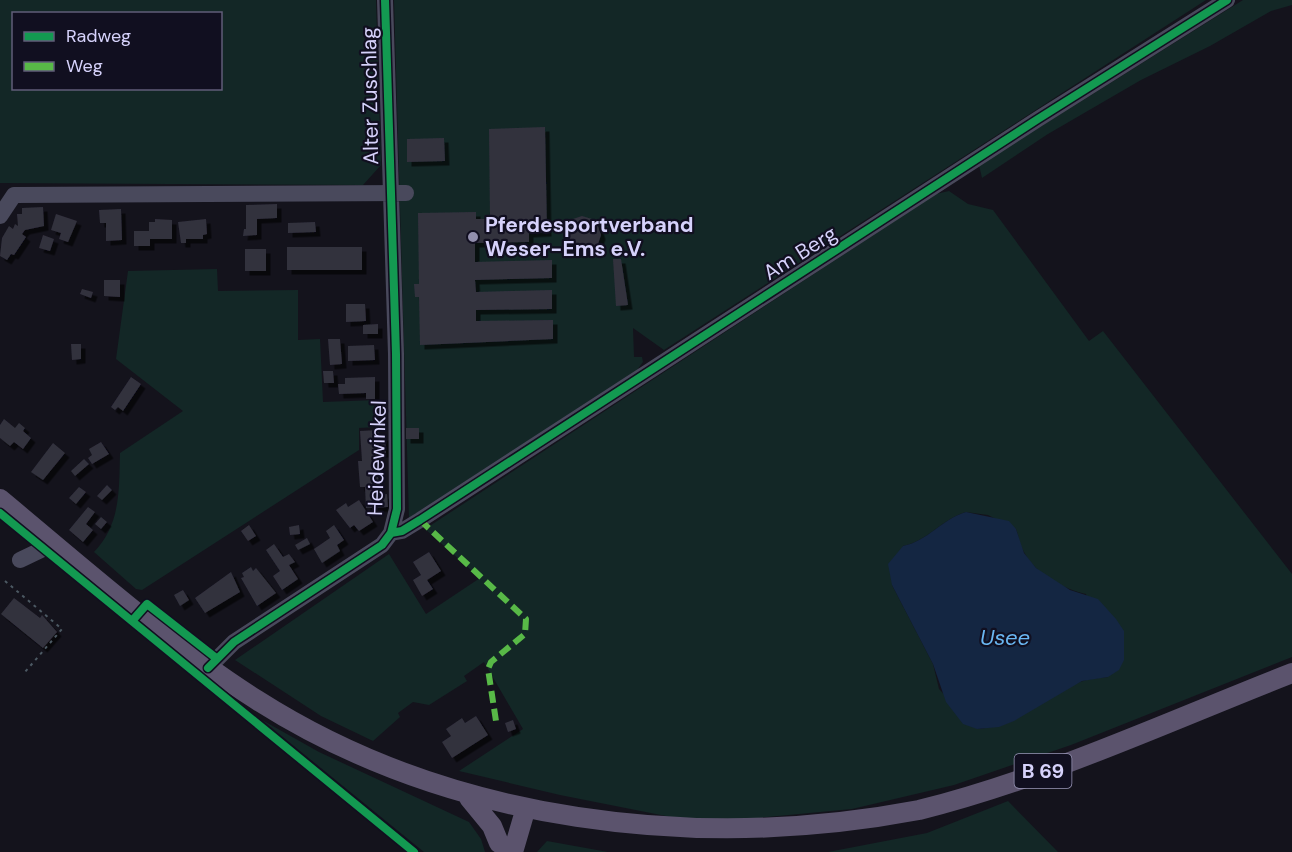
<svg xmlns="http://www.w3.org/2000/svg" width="1292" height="852" font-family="'DM Sans',sans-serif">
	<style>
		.green { fill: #132726; fill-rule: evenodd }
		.water { fill: #142642 }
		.building { fill: #32313e; filter: url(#shadow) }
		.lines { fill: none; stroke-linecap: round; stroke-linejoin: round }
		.path { stroke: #4c5963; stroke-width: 2; stroke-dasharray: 3 4.5; stroke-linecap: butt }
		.minor { stroke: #49495c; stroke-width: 16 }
		.major { stroke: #5b536d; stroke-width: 20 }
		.quiet { stroke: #58b947; stroke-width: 6; stroke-dasharray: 12 6; stroke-linecap: butt }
		.cycleway-casing { stroke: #110f20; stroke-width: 11 }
		.cycleway { stroke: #139951; stroke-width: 8 }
		.poi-dot { fill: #928fad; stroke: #110f20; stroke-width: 2 }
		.labels { text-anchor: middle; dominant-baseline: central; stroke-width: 4.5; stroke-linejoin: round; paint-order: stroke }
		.shield { fill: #110f20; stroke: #9b98b9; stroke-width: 1.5 }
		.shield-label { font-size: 20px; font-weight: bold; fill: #d6d2fb }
		.street-label { font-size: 21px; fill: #d6d2fb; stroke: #110f20 }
		.poi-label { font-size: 21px; font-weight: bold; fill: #d6d2fb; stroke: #110f20; text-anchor: start }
		.water-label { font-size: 22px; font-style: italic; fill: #6ab7f2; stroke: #110f20 }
	</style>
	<defs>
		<filter id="shadow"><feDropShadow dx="4.5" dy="4.5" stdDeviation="0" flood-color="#0009"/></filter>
	</defs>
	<rect width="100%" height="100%" fill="#14131c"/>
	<path class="green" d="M 0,0 L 376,0 L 381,165 L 363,185 L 0,183 ZM 14,14 L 220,14 L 220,88 L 14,88 Z
		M 394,0 L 1206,0 L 664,350 L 633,328 L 634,357 L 642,357 L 643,362 L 637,370 L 409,518 Z
		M 1243,0 L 1292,0 L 1292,5 L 1271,11 L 1210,46 L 1141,80 L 1048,134 L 982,178 L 979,165 Z
		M 949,191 L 968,204 L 993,210 L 1089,341 L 1103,331 L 1292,574 L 1292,657 L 1071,745 L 954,785 L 852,809 L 747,819 L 681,819 L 560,795 L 459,771 L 523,729 L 484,662 L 464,676 L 467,681 L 429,705 L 413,702 L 398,713 L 400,717 L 373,741 L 321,716 L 235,660 L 389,554 L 426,614 L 480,578 L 425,529 L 936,194 ZM 966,512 L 988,515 L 1016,529 C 1019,537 1020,546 1024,552 C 1035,574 1064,589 1086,594 L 1108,677 C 1098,678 1088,679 1080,682 C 1041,698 1022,725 977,729 L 939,689 L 933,664 L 892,585 L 903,546 C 928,541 942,519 966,512 Z
		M 217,269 L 218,291 L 298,290 L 298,340 L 320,339 L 323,402 L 377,400 L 377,427 L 359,428 L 359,450 L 142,590 L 136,589 L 94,552 C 121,524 119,489 120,453 L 183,411 L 116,359 L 128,271 Z
		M 262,720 L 319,752 L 469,822 L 481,839 L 485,852 L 424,852 Z
		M 1008,801 L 1058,852 L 828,852 L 927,833 Z
		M 547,841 L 608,852 L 537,852 Z"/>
	<path class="water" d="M 966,512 L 1009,521 L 1016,529 L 1024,553 L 1036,568 L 1070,590 L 1098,599 L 1116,619 L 1124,631 L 1124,660 L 1119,670 L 1108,677 L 1082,681 L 1014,721 L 999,727 L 977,729 L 963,724 L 946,702 L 933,664 L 892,585 L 888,564 L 903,546 C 928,541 942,519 966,512 Z"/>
	<path class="building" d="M 545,127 L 547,232 L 529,233 L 529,242 L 475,243 L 475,262 L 552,260 L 552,278 L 475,280 L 476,292 L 552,290 L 552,309 L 476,310 L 476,321 L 553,320 L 553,339 L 420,345 L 419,297 L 415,297 L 414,284 L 419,284 L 418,213 L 476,212 L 476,219 L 490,219 L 489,129 Z
		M 444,138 L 445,161 L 407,162 L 407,139 Z
		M 277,204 L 277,218 L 257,219 L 257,235 L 243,236 L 244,229 L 246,229 L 246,205 Z
		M 43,207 L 44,226 L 25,230 L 22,234 L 26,237 L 14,255 L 11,254 L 7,260 L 0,256 L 2,238 L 9,226 L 13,229 L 15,224 L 18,226 L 17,214 L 22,214 L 22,208 Z
		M 121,209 L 122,240 L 106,241 L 106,223 L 100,223 L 99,210 Z
		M 56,214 L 77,221 L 68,242 L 59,239 L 61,233 L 51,230 Z
		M 582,216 L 592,219 L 598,226 L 601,235 L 598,244 L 591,251 L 571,253 L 563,246 L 566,244 L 564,235 L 566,226 L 573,219 Z
		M 155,219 L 172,220 L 172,239 L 150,239 L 150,246 L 134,246 L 134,231 L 149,231 L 149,222 L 155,222 Z
		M 206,219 L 207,234 L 203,235 L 203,239 L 186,239 L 186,243 L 181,243 L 178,222 Z
		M 315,222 L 316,232 L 288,233 L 288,223 Z
		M 43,235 L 54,239 L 50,251 L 39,248 Z
		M 287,247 L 362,247 L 362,270 L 287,270 Z
		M 245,249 L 266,249 L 266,271 L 245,271 Z
		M 613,259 L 621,259 L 628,305 L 616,306 Z
		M 104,280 L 120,280 L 120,297 L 104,296 Z
		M 82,289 L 93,292 L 91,298 L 80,294 Z
		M 346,304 L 365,304 L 366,321 L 346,322 Z
		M 378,324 L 378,334 L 363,334 L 363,325 Z
		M 328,339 L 340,339 L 342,364 L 330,365 Z
		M 71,344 L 81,344 L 81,359 L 72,360 Z
		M 374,345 L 375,360 L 348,361 L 348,346 Z
		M 323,371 L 333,371 L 334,383 L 324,383 Z
		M 131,377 L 141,384 L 123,411 L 118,407 L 115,410 L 111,407 Z
		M 375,377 L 375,399 L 366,399 L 366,393 L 339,394 L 338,384 L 345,384 L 345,378 Z
		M 4,419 L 15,428 L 19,423 L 25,428 L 23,431 L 31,438 L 23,449 L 14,442 L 10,446 L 0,438 L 0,425 Z
		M 406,428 L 419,428 L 419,439 L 406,439 Z
		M 378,430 L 379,437 L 385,436 L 386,453 L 377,453 L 379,495 L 387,494 L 388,507 L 366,508 L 365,487 L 360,487 L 358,461 L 362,461 L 360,431 Z
		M 101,442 L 109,454 L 92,464 L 88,458 L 92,455 L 89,449 Z
		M 53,443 L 65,453 L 43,480 L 31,472 Z
		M 84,459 L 89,464 L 75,476 L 71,471 Z
		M 107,485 L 112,490 L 102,500 L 97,496 Z
		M 79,487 L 86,492 L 76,504 L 69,498 Z
		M 359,500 L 373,522 L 359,531 L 354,525 L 350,528 L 336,510 L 346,503 L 348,507 Z
		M 88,507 L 95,512 L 86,524 L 93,530 L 83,542 L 69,530 Z
		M 101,517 L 107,522 L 101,529 L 95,524 Z
		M 249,525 L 256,536 L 248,541 L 241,531 Z
		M 299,525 L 300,534 L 290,535 L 289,527 Z
		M 334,525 L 344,540 L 337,545 L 340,551 L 322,563 L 314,549 L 330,538 L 326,531 Z
		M 307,538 L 310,544 L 298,550 L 295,545 Z
		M 274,544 L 283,557 L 289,554 L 295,562 L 289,565 L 298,579 L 282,590 L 273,576 L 280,571 L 266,550 Z
		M 429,552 L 441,571 L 427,580 L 433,589 L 422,596 L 413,580 L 421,575 L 413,562 Z
		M 251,567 L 253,571 L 256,568 L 276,593 L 257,606 L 241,578 L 244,577 L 242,573 Z
		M 231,572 L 240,592 L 205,613 L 195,598 Z
		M 183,590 L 189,600 L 180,606 L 174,595 Z
		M 14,598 L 40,618 L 42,615 L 57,632 L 43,648 L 1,614 Z
		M 476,716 L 488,735 L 452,758 L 442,742 L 451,736 L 446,729 L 462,718 L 465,723 Z
		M 513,720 L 516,729 L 508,732 L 505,723 Z"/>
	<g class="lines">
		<path class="path" d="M 5,581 L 62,629 L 25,672"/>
		<path class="minor" d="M 0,216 L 14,195 L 406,193
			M 391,533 L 402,531 L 420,520 L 1038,119 L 1227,0
			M 20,560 L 43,549 L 51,541
			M 208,668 L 234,642 L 382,545 L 391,533 L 397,509 L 396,354 L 385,0"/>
		<path class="major" d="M 0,499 C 83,568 166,642 257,700 C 450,823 697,852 919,810 C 1047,778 1169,721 1292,673
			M 469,798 L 492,826 L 499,843
			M 513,852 L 525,811"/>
		<path class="quiet" d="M 420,520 L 526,619 L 525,634 L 491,662 L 488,669 L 496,721"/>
		<defs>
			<path id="cycleway" d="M 0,513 L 414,852
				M 391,533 L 402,531 L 420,520 L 1038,119 L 1227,0
				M 132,621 L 147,604 L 216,658
				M 208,668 L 234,642 L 382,545 L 391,533 L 397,509 L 396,354 L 385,0"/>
		</defs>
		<use href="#cycleway" class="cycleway-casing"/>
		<use href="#cycleway" class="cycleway"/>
	</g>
	<circle class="poi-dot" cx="473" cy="237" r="6"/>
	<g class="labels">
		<rect class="shield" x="1014.5" y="754" width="57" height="34" rx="4.5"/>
		<g class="shield-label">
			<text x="1043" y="771">B 69</text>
		</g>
		<g class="street-label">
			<text transform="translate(370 96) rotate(-91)">Alter Zuschlag</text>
			<text transform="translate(800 253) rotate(-32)">Am Berg</text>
			<text transform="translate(377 458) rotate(-88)">Heidewinkel</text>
		</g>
		<g class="poi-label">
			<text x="485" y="225">Pferdesportverband<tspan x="485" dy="24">Weser-Ems e.V.</tspan></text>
		</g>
		<g class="water-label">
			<text x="1005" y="637">Usee</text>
		</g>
	</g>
	<rect x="12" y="12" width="210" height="78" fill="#110f20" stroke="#605d78" stroke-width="1.5"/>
	<rect x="24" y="32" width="30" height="9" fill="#139951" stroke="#605d78" stroke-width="1.5"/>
	<text x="66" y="42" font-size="18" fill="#d6d2fb">Radweg</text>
	<rect x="24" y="62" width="30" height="9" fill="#58b947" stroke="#605d78" stroke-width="1.5"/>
	<text x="66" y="72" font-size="18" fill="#d6d2fb">Weg</text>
</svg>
